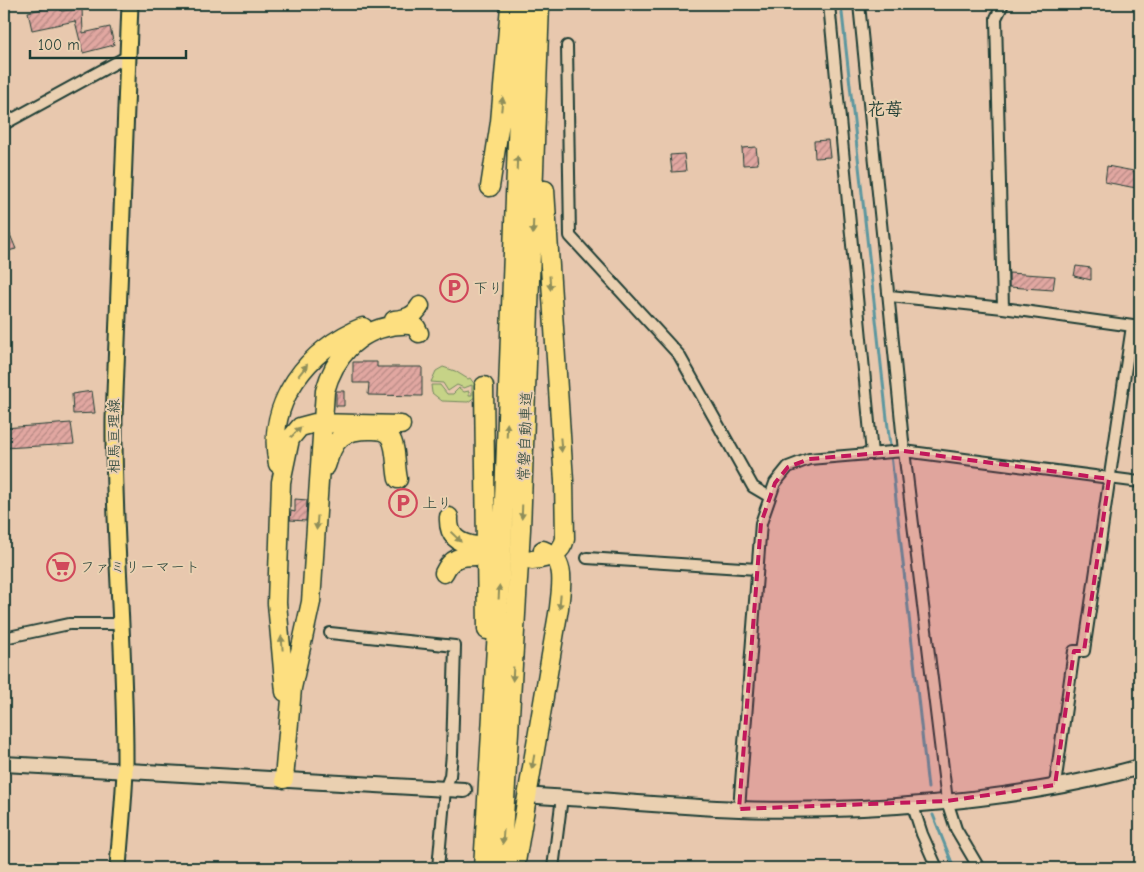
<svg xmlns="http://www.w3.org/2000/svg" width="1144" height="872" font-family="'Comic Neue','Klee One',sans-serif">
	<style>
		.grass { fill: #c6d387; stroke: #72885e }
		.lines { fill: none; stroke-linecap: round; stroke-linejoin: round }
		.stream { stroke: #5d979f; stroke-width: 3 }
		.building { fill: url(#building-hatch); stroke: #1f3d34 }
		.street-tunnel { stroke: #c0ac96; stroke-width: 10; stroke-dasharray: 10 5; stroke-linecap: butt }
		.highway-tunnel { stroke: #c0ac96; stroke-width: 18; stroke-dasharray: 18 9; stroke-linecap: butt }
		.street-casing { stroke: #1f3d34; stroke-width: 14 }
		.secondary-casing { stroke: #1f3d34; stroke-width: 18 }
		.primary-casing { stroke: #1f3d34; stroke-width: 19 }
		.highway-casing { stroke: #1f3d34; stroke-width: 21 }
		.street { stroke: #ead0b1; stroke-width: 10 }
		.secondary { stroke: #ead0b1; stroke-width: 14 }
		.primary { stroke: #fddf80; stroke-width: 15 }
		.highway { stroke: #fddf80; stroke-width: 18 }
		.oneway { fill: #8e8e5a }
		.marked { fill: #c2185b; fill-opacity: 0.2; stroke: #c2185b; stroke-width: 4; stroke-dasharray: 10 6; stroke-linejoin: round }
		.labels { text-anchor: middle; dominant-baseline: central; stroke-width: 4; stroke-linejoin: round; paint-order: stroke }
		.poi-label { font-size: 15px; fill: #1f3d34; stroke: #ead0b1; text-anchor: start }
		.street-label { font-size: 15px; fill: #1f3d34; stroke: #ead0b1 }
		.quarter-label { font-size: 18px; font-weight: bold; fill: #1f3d34; stroke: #ead0b1 }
	</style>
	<defs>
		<pattern id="building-hatch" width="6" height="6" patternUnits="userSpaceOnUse" patternTransform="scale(1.25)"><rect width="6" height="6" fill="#e1a7a1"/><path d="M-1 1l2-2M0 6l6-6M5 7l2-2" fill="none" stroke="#b68984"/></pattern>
	</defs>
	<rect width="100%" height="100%" fill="#e8c8ae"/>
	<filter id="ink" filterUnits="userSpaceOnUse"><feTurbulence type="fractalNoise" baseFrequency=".02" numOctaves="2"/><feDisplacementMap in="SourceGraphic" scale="10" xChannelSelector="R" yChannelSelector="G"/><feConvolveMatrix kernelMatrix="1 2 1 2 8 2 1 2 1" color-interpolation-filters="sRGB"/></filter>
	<g filter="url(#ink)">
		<path class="grass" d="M 443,367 L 455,371 L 468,379 L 470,378 L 475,385 L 475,397 L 468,402 L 442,401 L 432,393 L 431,385 L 440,385 L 447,394 L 453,394 L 459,388 L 464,392 L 469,391 L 469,395 L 472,395 L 472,385 L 464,388 L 457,385 L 448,391 L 443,383 L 431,382 L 436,371 Z"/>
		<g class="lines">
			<path class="stream" d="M 841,4 L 928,788
				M 933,815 L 954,868"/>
		</g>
		<path class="building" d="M 59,5 L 61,11 L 82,9 L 83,33 L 110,27 L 114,45 L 83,53 L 75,21 L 32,30 L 28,12 Z
			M 828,140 L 830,157 L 815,158 L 814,141 Z
			M 756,147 L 758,164 L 743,165 L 742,148 Z
			M 684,154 L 686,171 L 672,172 L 670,155 Z
			M 1107,166 L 1139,172 L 1136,188 L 1105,182 Z
			M 4,220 L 16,249 L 4,252 Z
			M 1076,266 L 1091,268 L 1091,280 L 1074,276 Z
			M 1009,273 L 1055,276 L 1053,290 L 1009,287 Z
			M 353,362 L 377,362 L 377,367 L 422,367 L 422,396 L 368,395 L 369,383 L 353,383 Z
			M 92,391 L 95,413 L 73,414 L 72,394 Z
			M 336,391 L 344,391 L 344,406 L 336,406 Z
			M 71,423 L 74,444 L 4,448 L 4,428 Z
			M 295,499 L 307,500 L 306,521 L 290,520 L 291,511 L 295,512 Z"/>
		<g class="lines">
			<path class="street-tunnel" d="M 464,790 L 532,795"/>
			<path class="highway-tunnel" d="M 505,547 L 532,548"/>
			<defs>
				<path id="street" d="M 829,4 L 872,454
					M 859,4 L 904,451 L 947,801 L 956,829 L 979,868
					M 567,46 L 570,236 L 679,355 L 753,487 L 770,497
					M 4,124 L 128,56
					M 890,296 L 1003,308 L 1140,327
					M 1003,308 L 996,18 L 1003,4
					M 587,558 L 757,569
					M 330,633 L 455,646 L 452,754 L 450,776 L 445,789 L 438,868
					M 4,638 L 69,624 L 122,624
					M 1055,785 L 1074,651 L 1084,651 L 1132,326
					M 912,803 L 922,834 L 937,868
					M 739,809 L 761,523 L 775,483 L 788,467 L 809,459 L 904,451 L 1140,482
					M 553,868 L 562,797"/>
				<path id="secondary" d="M 4,764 L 464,790
					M 538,796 C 605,800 672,806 739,809 C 864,813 1020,801 1140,767"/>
				<path id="primary" d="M 118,868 C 120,836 124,802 125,769 C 126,653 113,536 114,419 L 130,4"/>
				<path id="highway" d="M 490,187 L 500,122 L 510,6
					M 394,320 C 405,319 414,317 420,306
					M 484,386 L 487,630
					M 278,464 C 265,403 309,348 363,327
					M 326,466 C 334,438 343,429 373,430 C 379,430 386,431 390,437 C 397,447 395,467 398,479
					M 449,517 C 448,536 458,544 477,546
					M 532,560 C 547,559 561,555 565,539 L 564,481 L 545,190
					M 444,573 C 451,558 460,556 476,556
					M 285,692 L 277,603 L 281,482 L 290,439 L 300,427 L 315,423 L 401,425
					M 284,779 L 292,688 L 311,602 L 325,391 C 334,358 357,331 392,326 C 401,325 408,323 416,327 L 419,333
					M 483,868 L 503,528 L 522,4
					M 501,868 L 521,529 L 540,4
					M 515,868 L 559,608 C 561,586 568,560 543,550"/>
			</defs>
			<use href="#street" class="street-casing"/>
			<use href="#secondary" class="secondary-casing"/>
			<use href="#primary" class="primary-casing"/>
			<use href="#highway" class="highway-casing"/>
			<use href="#street" class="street"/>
			<use href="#secondary" class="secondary"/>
			<use href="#primary" class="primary"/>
			<use href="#highway" class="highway"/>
		</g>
		<defs><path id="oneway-solid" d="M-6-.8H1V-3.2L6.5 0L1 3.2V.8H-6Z" transform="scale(1.25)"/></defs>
		<g class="oneway">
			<use href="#oneway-solid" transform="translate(502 104) rotate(-84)"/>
			<use href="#oneway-solid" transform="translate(517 163) rotate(-88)"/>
			<use href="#oneway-solid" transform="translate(533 227) rotate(92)"/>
			<use href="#oneway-solid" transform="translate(550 283) rotate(86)"/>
			<use href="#oneway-solid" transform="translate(303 370) rotate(-52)"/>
			<use href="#oneway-solid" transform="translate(507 430) rotate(-88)"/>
			<use href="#oneway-solid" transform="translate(296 432) rotate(-46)"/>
			<use href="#oneway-solid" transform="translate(561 445) rotate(85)"/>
			<use href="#oneway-solid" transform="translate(522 512) rotate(92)"/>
			<use href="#oneway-solid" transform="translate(317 523) rotate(94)"/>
			<use href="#oneway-solid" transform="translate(456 537) rotate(44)"/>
			<use href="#oneway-solid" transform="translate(499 592) rotate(-87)"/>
			<use href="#oneway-solid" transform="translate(560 602) rotate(95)"/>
			<use href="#oneway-solid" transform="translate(282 643) rotate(-95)"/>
			<use href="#oneway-solid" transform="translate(513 674) rotate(93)"/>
			<use href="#oneway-solid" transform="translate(533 762) rotate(100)"/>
			<use href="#oneway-solid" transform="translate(503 837) rotate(94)"/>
		</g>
	</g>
	<path class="marked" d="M 904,451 L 1109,479 L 1084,651 L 1074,651 L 1055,785 L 947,801 L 739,809 L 761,523 L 775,483 L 788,467 L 809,459 Z"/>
	<defs>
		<symbol id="parking-ring" viewBox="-11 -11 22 22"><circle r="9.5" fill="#ead0b1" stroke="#d1495b" stroke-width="1.5"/><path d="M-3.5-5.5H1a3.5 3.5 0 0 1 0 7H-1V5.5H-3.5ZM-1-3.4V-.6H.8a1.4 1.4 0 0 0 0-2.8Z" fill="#d1495b"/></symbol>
		<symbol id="supermarket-ring" viewBox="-11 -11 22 22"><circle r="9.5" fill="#ead0b1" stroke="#d1495b" stroke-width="1.5"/><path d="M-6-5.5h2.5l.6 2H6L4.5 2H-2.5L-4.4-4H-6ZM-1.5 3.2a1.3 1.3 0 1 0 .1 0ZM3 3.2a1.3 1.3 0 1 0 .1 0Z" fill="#d1495b"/></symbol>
	</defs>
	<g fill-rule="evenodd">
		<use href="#parking-ring" x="438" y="272" width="32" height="32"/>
		<use href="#parking-ring" x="387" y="487" width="32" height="32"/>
		<use href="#supermarket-ring" x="45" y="551" width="32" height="32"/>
	</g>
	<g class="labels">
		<g class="poi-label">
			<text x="473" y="288">下り</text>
			<text x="422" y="503">上り</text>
			<text x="80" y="567">ファミリーマート</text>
		</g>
		<g class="street-label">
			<text transform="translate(114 436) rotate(-90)">相馬亘理線</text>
			<text transform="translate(525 436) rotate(-88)">常磐自動車道</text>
		</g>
		<g class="quarter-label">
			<text x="885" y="109">花苺</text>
		</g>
	</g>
	<rect width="1144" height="872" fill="none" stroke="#ead0b1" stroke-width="20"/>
	<rect x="10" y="10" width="1124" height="852" fill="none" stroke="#1f3d34" stroke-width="2" filter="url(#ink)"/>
	<path d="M30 50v8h156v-8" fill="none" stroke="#1f3d34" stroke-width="2.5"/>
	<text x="38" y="50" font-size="15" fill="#1f3d34" stroke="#ead0b1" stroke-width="4" paint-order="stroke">100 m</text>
</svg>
